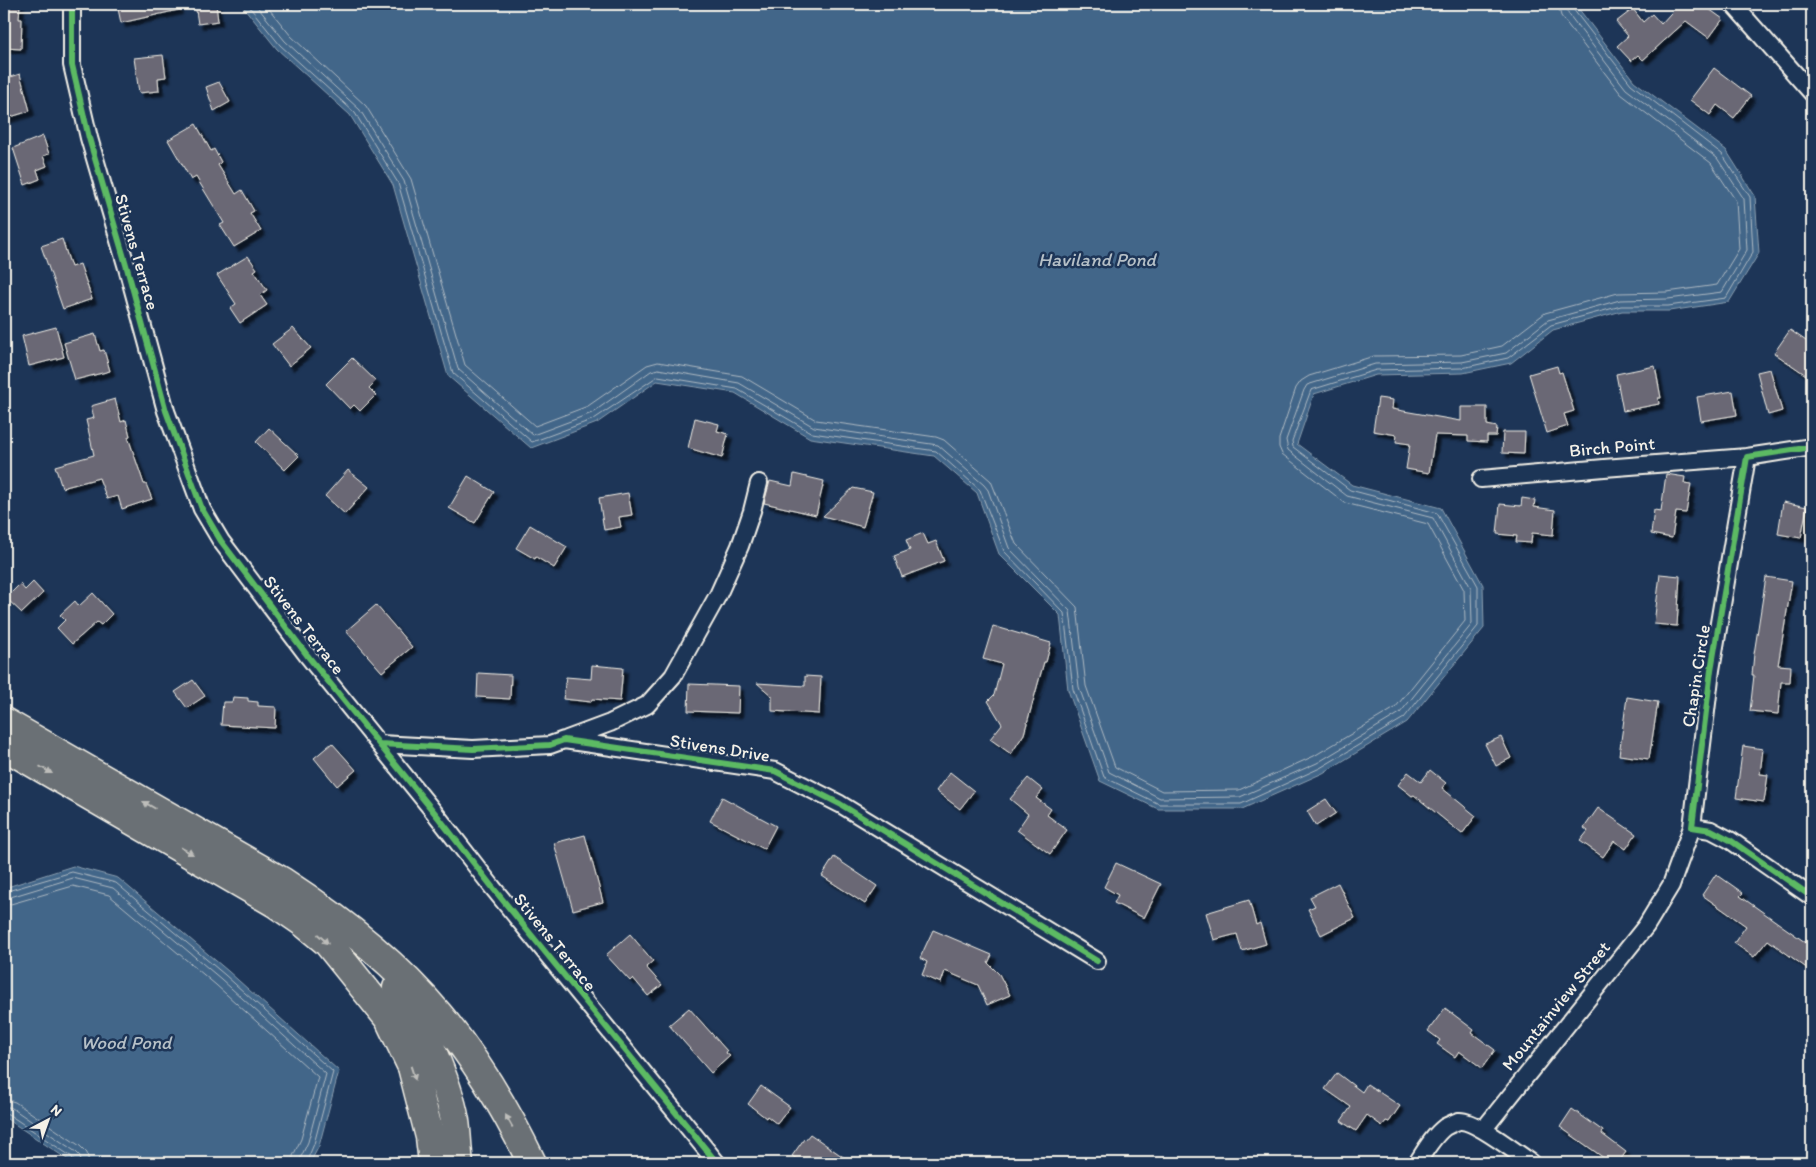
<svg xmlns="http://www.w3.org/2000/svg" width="1816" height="1167" font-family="Itim,sans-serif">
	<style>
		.water { fill: #436689; stroke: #8a9eaf }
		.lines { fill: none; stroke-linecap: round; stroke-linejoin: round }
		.shore { stroke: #adb9c2; stroke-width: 1 }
		.building { fill: #6b6875; stroke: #f4f1e8; filter: url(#shadow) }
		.street-casing { stroke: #f4f1e8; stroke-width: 20 }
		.highway-casing { stroke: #f4f1e8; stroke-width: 31 }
		.street { stroke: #1d3557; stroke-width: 16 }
		.highway { stroke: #6a7074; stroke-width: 28 }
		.cycleway-casing { stroke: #1d3557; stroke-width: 9 }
		.cycleway { stroke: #5cba63; stroke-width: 6 }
		.oneway { fill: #bdbdba }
		.labels { text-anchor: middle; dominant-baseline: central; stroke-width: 5; stroke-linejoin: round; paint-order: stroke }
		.street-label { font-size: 18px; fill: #f4f1e8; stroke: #1d3557 }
		.water-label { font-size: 19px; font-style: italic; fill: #b6c0c7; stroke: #1d3557 }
	</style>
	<defs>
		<filter id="shadow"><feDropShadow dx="4.5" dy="4.5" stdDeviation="1" flood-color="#0009"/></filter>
	</defs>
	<rect width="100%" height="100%" fill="#1d3557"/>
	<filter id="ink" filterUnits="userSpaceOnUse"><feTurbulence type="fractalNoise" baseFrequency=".02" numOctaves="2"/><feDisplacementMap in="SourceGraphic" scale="10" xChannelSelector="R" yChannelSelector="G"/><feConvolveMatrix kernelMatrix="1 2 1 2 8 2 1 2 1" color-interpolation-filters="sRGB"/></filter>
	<g filter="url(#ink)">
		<path class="water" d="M 241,4 L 1575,4 L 1634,81 L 1726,150 L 1755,196 L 1759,253 L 1729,302 L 1669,311 L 1622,311 L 1553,330 L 1511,363 L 1463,373 L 1376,375 L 1314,394 L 1297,444 L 1352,485 L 1441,508 L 1483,585 L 1484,628 L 1407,722 L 1323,773 L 1242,809 L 1158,809 L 1100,781 L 1068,690 L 1060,615 L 999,554 L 977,493 L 934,456 L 810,438 L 735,393 L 657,381 L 597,423 L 531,448 L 448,376 L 393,185 L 350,115 L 277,49 Z
			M 73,866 L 118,878 L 228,971 L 339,1071 L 319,1146 L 310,1163 L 73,1163 L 4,1117 L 4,888 Z"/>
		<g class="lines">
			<path class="shore" d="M 247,4 L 280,45 L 355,113 L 398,183 L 453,373 L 532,442 L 594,419 L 658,376 L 737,389 L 812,433 L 936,451 L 980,490 L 1004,551 L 1064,613 L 1073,689 L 1104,777 L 1159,804 L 1241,804 L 1320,768 L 1404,718 L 1478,626 L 1478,586 L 1437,513 L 1350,490 L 1293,447 L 1292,441 L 1311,390 L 1376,370 L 1462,368 L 1508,358 L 1551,325 L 1621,306 L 1668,306 L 1726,298 L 1753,252 L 1750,197 L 1722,154 L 1631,84 L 1573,9 L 1571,4
				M 255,4 L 285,41 L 360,110 L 404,181 L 458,369 L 533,435 L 592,413 L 651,371 L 658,369 L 739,383 L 814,427 L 938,445 L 984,485 L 988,490 L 1009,548 L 1070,611 L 1079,687 L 1109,772 L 1160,798 L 1240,797 L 1317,763 L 1400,713 L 1472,624 L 1471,588 L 1433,518 L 1347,496 L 1288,450 L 1286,440 L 1304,390 L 1307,385 L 1375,364 L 1462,362 L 1506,353 L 1548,320 L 1620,300 L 1668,299 L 1722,292 L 1747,250 L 1744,199 L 1717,158 L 1626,89 L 1567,12 L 1565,4
				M 265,4 L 291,36 L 366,106 L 411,179 L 465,365 L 535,426 L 588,406 L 647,365 L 658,362 L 742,376 L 816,420 L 936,437 L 944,440 L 991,481 L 1016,544 L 1077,607 L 1086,686 L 1115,767 L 1162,791 L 1239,790 L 1314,756 L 1395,708 L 1465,621 L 1464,590 L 1428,524 L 1345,503 L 1282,454 L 1279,447 L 1279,439 L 1296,388 L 1301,381 L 1309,376 L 1374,356 L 1461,355 L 1502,346 L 1545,313 L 1618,293 L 1667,292 L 1717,285 L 1739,249 L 1736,201 L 1711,163 L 1621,94 L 1561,16 L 1558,4
				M 4,892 L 72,872 L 116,883 L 225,975 L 333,1072 L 314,1144 L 306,1163
				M 4,899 L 73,878 L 113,888 L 221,979 L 326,1074 L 308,1142 L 301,1157 L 300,1163
				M 4,906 L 73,886 L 109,895 L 216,985 L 318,1077 L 301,1139 L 293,1156 L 292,1163
				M 4,1099 L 15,1102 L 80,1146 L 87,1153 L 89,1163
				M 4,1106 L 12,1108 L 76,1152 L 80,1156 L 81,1163
				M 4,1113 L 8,1114 L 72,1157 L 75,1163"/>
		</g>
		<path class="building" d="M 4,4 L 20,4 L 19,19 L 22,19 L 21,49 L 4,48 Z
			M 117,4 L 177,4 L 178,10 L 121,23 Z
			M 195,4 L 216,4 L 218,21 L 198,24 Z
			M 1679,4 L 1702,4 L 1723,19 L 1709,38 L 1686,21 L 1643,60 L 1638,55 L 1631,61 L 1617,46 L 1628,36 L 1616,22 L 1633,9 L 1643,22 L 1652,14 L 1661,24 Z
			M 163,55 L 166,77 L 158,78 L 159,91 L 139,93 L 134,58 Z
			M 1714,68 L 1751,96 L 1734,118 L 1717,105 L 1710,115 L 1690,100 Z
			M 20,74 L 30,111 L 4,119 L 4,79 Z
			M 219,82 L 230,102 L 214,111 L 206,87 Z
			M 196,124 L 211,151 L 214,149 L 221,162 L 218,165 L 236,194 L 242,190 L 254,211 L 250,213 L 261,231 L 234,247 L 220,225 L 224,223 L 196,177 L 191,180 L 168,140 Z
			M 43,136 L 49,154 L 43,156 L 47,166 L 37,170 L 40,179 L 25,185 L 13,148 Z
			M 62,239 L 71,267 L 80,264 L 92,299 L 63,309 L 41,246 Z
			M 248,256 L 257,269 L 254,271 L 267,290 L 260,295 L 267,305 L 240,323 L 230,308 L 236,304 L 217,275 Z
			M 56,327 L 64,357 L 29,366 L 22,336 Z
			M 293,328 L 311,348 L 289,366 L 272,344 Z
			M 1790,330 L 1812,345 L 1812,366 L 1806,375 L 1774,353 Z
			M 95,334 L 100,351 L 104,350 L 110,371 L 75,380 L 64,343 Z
			M 352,358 L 376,381 L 369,388 L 376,395 L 360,411 L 354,405 L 350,409 L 326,384 Z
			M 1557,366 L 1559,373 L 1562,372 L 1574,411 L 1564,414 L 1568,426 L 1547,433 L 1529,374 Z
			M 1655,366 L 1661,398 L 1658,398 L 1659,404 L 1623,411 L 1616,374 Z
			M 1770,369 L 1782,411 L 1768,415 L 1757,372 Z
			M 1733,391 L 1737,415 L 1701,421 L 1697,397 Z
			M 1378,398 L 1393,400 L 1392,409 L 1461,421 L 1461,407 L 1487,407 L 1487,425 L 1497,427 L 1496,436 L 1487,436 L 1487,442 L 1468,441 L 1468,436 L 1435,435 L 1429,473 L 1406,469 L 1410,444 L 1396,442 L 1397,435 L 1373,431 Z
			M 115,399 L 121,422 L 126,420 L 130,436 L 128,437 L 144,484 L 146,484 L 152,499 L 122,509 L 118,496 L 107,499 L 99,478 L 62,488 L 55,466 L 94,455 L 86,420 L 94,418 L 91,406 Z
			M 695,418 L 719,424 L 717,431 L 728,434 L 722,458 L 688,448 Z
			M 269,428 L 299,456 L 285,470 L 256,442 Z
			M 1503,432 L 1525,432 L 1524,454 L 1502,453 Z
			M 348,470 L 369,487 L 345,514 L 325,496 Z
			M 794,474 L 824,481 L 816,515 L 764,503 L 770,481 L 792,486 Z
			M 1666,474 L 1685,477 L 1684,483 L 1691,484 L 1686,513 L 1676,512 L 1672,538 L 1651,534 L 1654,510 L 1661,511 Z
			M 468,476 L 494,492 L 475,523 L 449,508 Z
			M 853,488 L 873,492 L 863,527 L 823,516 Z
			M 628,493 L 632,515 L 619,517 L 621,527 L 604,530 L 599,498 Z
			M 1522,498 L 1535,500 L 1534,507 L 1555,510 L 1553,535 L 1532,533 L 1531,543 L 1516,542 L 1517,536 L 1497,534 L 1500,504 L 1521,506 Z
			M 1783,502 L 1807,507 L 1801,538 L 1778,534 Z
			M 530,525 L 567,547 L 554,568 L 536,557 L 535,559 L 516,548 Z
			M 923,533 L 928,544 L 936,541 L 944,561 L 902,577 L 894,556 L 910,550 L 906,540 Z
			M 1660,574 L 1680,576 L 1677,626 L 1654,624 Z
			M 1766,577 L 1792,581 L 1778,665 L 1791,666 L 1790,682 L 1781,682 L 1778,714 L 1750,711 L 1754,675 L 1752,675 L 1754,654 Z
			M 33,582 L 43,593 L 22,613 L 6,598 L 20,584 L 25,590 Z
			M 93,593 L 112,614 L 101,625 L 97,622 L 72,644 L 57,628 L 65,620 L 60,615 L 75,601 L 79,606 Z
			M 376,605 L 412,647 L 382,672 L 346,631 Z
			M 993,626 L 1051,643 L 1046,662 L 1044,662 L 1024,734 L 1011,754 L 990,739 L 1002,724 L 988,701 L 994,695 L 1002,664 L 983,659 Z
			M 592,665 L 623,668 L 620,701 L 592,699 L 591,702 L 563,699 L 566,677 L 591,679 Z
			M 478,673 L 511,675 L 510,699 L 477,697 Z
			M 805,676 L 821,677 L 819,714 L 772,711 L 772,696 L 757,683 L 805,686 Z
			M 193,680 L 205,696 L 187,708 L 175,692 Z
			M 689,684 L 739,686 L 738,713 L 688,711 Z
			M 233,697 L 248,698 L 248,701 L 258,702 L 258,706 L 276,707 L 275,728 L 221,725 L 223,702 L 232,702 Z
			M 1627,697 L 1658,702 L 1649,759 L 1619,755 Z
			M 1501,737 L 1511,758 L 1496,766 L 1485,744 Z
			M 332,743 L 356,770 L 337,786 L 314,758 Z
			M 1743,746 L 1763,749 L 1760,774 L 1768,775 L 1764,802 L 1736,798 Z
			M 1430,770 L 1446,783 L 1442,788 L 1476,816 L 1462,834 L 1414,795 L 1412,796 L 1398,785 L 1408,772 L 1421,782 Z
			M 950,772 L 974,791 L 960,809 L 936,791 Z
			M 1028,778 L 1043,790 L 1036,798 L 1051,809 L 1047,815 L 1067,830 L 1050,854 L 1017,830 L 1028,814 L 1010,799 Z
			M 722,797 L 776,826 L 764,849 L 710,821 Z
			M 1326,799 L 1336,813 L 1316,826 L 1307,811 Z
			M 1598,808 L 1636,834 L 1626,849 L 1614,841 L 1603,857 L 1580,841 L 1588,831 L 1584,828 Z
			M 585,835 L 603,902 L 573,910 L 554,843 Z
			M 834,857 L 877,886 L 865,904 L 822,876 Z
			M 1116,863 L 1161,884 L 1144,918 L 1114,903 L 1118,895 L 1104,887 Z
			M 1716,874 L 1743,893 L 1740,896 L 1812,947 L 1812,972 L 1768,940 L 1754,957 L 1734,943 L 1746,926 L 1702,895 Z
			M 1338,883 L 1355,918 L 1321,935 L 1308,909 L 1315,906 L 1310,897 Z
			M 1249,900 L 1256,925 L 1260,923 L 1266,944 L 1242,951 L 1237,934 L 1214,940 L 1206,913 Z
			M 933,930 L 992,955 L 988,963 L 999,974 L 1010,995 L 987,1005 L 978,985 L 945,971 L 941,983 L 922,975 L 927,962 L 920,958 Z
			M 630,934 L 653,961 L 646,967 L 662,985 L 648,996 L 633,978 L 630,981 L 606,955 Z
			M 689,1008 L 727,1051 L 726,1053 L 730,1056 L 711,1073 L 669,1025 Z
			M 1445,1008 L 1474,1030 L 1472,1033 L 1495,1050 L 1482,1068 L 1459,1051 L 1455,1057 L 1437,1044 L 1440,1040 L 1428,1031 Z
			M 1337,1073 L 1362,1092 L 1367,1084 L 1400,1106 L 1389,1122 L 1386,1121 L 1382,1126 L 1367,1115 L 1356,1131 L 1341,1121 L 1351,1107 L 1325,1089 Z
			M 761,1086 L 790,1107 L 777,1124 L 767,1116 L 766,1118 L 748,1104 Z
			M 1572,1109 L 1603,1131 L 1602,1134 L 1626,1152 L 1618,1163 L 1611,1163 L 1560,1127 Z
			M 810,1134 L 852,1163 L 803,1163 L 792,1156 L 804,1139 L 805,1140 Z"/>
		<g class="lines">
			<defs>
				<path id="street" d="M 72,4 L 72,65 L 89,138 L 127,268 L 166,411 L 202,509 L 221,541 L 307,655 L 438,817 L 493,888 L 717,1163
					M 1733,4 L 1812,93
					M 1812,447 L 1747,457 L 1711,670 L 1692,827 L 1711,830 L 1730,840 L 1812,897
					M 1481,479 L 1604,468 L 1747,457
					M 567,739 L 610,723 L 647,705 L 673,676 L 718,595 L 740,546 L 752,511 L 759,483
					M 380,744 L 473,749 L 550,745 L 564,740 L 775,771 L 840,804 L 1097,961
					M 1483,1130 L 1646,926 L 1671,885 L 1692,827
					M 1417,1163 C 1425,1151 1433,1136 1445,1127 C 1449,1125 1455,1122 1459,1121 C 1474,1119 1518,1154 1532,1163"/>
				<path id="highway" d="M 4,722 L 283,882 C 340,919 395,962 439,1015 C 475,1058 508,1113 532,1163
					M 4,746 L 275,903 L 304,923 L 327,942 L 389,1019 L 412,1067 L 430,1137 L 433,1163
					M 397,988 C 421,1021 448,1081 455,1121 C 457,1135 457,1149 459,1163"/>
			</defs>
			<use href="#street" class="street-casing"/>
			<use href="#highway" class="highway-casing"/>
			<use href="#street" class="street"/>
			<use href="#highway" class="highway"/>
			<defs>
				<path id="cycleway" d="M 72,4 L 72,65 L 89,138 L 127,268 L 166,411 L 202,509 L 221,541 L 307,655 L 438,817 L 493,888 L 717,1163
					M 1812,447 L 1747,457 L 1711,670 L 1692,827 L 1711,830 L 1730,840 L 1812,897
					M 380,744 L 473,749 L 550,745 L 564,740 L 775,771 L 840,804 L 1097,961"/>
			</defs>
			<use href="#cycleway" class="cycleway-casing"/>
			<use href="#cycleway" class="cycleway"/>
		</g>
		<defs><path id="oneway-solid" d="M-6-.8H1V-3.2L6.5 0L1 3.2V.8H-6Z" transform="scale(1.25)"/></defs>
		<g class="oneway">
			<use href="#oneway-solid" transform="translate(46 770) rotate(30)"/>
			<use href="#oneway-solid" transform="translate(149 805) rotate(-150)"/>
			<use href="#oneway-solid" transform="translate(187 851) rotate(30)"/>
			<use href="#oneway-solid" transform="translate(323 939) rotate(42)"/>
			<use href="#oneway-solid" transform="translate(413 1073) rotate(72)"/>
			<use href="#oneway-solid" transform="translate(509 1121) rotate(-119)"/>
		</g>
	</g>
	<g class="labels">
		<g class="street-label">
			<text transform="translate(137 252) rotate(74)">Stivens Terrace</text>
			<text transform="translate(1612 447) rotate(-5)">Birch Point</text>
			<text transform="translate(304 625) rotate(52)">Stivens Terrace</text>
			<text transform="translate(1696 676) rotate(-81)">Chapin Circle</text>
			<text transform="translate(720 748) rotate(9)">Stivens Drive</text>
			<text transform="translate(555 942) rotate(51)">Stivens Terrace</text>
			<text transform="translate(1556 1006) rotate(-51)">Mountainview Street</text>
		</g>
		<g class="water-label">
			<text x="1097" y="259">Haviland Pond</text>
			<text x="126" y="1042">Wood Pond</text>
		</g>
	</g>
	<rect width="1816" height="1167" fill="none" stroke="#1d3557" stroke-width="20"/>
	<rect x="10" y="10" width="1796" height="1147" fill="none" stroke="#f4f1e8" stroke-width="2" filter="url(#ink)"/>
	<g transform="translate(48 1120) rotate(41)" stroke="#1d3557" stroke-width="4" paint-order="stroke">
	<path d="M0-4L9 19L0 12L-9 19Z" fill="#f4f1e8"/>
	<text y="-8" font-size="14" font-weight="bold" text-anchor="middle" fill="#f4f1e8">N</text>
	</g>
</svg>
